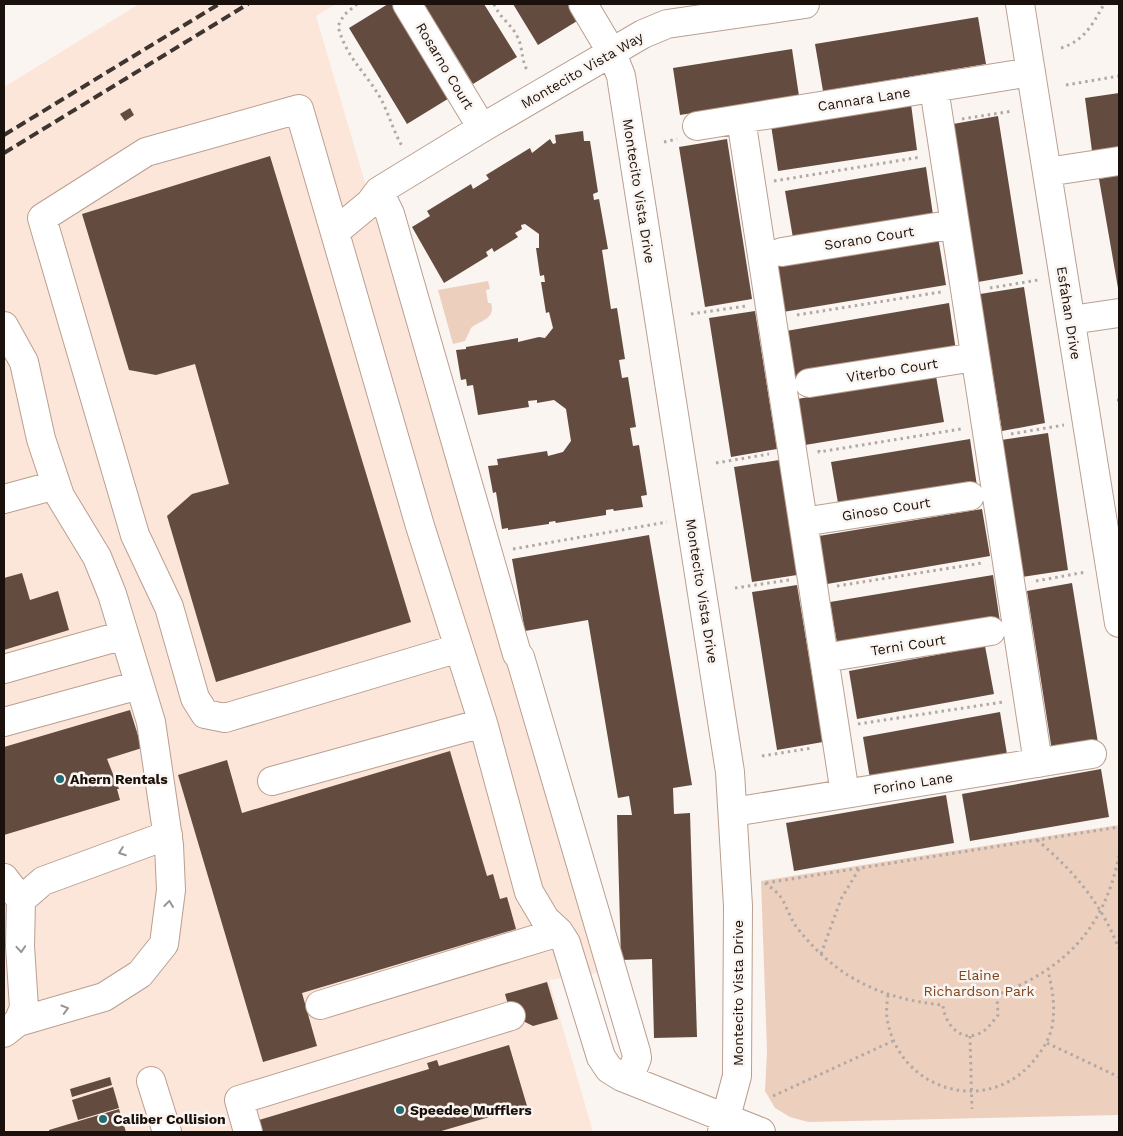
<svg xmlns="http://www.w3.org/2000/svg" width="1123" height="1136" font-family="'Work Sans',sans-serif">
<rect width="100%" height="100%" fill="#fbf5f1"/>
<path fill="#fce6da" d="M139,4H336L316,16L598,973L549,980L593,1132H4V87Z"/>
<path fill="#edcfbe" d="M488,281L490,289L486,290L488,303H491C496,319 481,320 471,328L465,341L453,344L438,290Z
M1119,825V1115L808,1122L790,1117L775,1108L765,1091L767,1051L761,881Z"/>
<path fill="#634c3f" d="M388,4H394L451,97L407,124L349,28Z
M424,4H484L517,57L473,84Z
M513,4H573L582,18L538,45Z
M978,17L986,64L823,91L815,44Z
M792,49L799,96L680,115L673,68Z
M1119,93V147L1092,151L1085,98Z
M911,104L917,150L778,171L771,125Z
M130,108L134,115L125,121L120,114Z
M998,116L1023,274L978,282L953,124Z
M583,131L584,141H590L598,192L593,194L594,200L599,199L608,249L602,250L611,309L617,308L625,359L619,360L622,378L628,377L636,427L630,428L633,446L639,445L647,495L641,496L643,507L614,511L613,509L606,510V515L556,523L555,521L549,522V524L508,530V528L502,529L496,492L493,493L488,466L498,465L497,459L547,451L548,456L563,452L571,441L566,409L554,400L537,403V400L528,401L529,407L478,415L473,385L467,386L466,379L461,380L456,350L466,349V347L518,338V342L539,337L545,338L553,328L549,312L546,313L541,282H545L544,275L540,276L536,248H539V234L525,224L521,225L522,229L515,233L518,237L494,252L492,248L486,252L488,256L444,283L412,227L430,216L427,211L471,184L473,189L489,179L486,175L530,148L532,153L550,139L553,144L556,143L555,135Z
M727,139L752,299L705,307L679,147Z
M270,156L411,622L216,682L167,516L192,494L229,484L195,364L156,375L129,370L82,214Z
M926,167L933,215L793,238L785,191Z
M1119,175V288H1118L1099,179Z
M938,237L946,285L783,312L775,265Z
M1024,287L1045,423L1002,431L980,294Z
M949,303L956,351L794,378L786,331Z
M755,311L777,449L731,457L709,318Z
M936,376L944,422L805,445L797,399Z
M1048,433L1068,570L1022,577L1001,440Z
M970,439L977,486L839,509L831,462Z
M779,460L797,575L752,582L734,467Z
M982,509L990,556L827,584L819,536Z
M649,535L692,785L673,788L674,814L690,813L697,1037L654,1038L652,959L621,960L617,815H632L629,796L618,798L588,620L525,631L512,559Z
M22,573L30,600L58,591L69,630L4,650V578Z
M993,575L1000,622L838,649L830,602Z
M1072,583L1098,743L1052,751L1027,591Z
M797,585L823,742L777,750L752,592Z
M985,646L994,694L857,719L849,671Z
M130,710L142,748L107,759L119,789H117L120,800L4,835V747Z
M1000,712L1008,760L871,785L863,737Z
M450,751L487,876L493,874L500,899L507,897L516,929L302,993L317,1046L263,1062L178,775L227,760L242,813Z
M1101,769L1109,817L970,841L962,794Z
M946,795L954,843L794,871L786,823Z
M547,982L558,1019L533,1026L511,1015L505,994Z
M509,1045L527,1106L438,1132H262L259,1120L429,1069L427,1063L437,1060L439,1066Z
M110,1077L112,1085L72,1097L70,1089Z
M113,1087L119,1108L78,1120L72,1100Z
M119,1109L126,1132H49V1130Z"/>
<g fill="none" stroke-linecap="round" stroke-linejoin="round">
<g stroke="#ba9f90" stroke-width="30">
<path id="minor" d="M407,4L482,128
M583,4L612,53L621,76L730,772L738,906L737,1076L722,1132
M1020,4L1119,623
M934,88L1038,763
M741,119L845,794
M697,126L1031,72
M1047,172L1119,161
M379,191L390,214L517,654L520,657L636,1052L637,1058L629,1079
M335,232L370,203L379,191L482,128L643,34L667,24L805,4
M782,252L955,224
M1071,320L1119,313
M4,326L24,362L41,439L60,496L97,557L112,594L151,722L169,845L171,890L164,944L140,974L104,997L18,1022L4,1033
M809,383L975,357
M4,499L56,485
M803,522L970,496
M459,648L225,718L205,714L195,698L169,607L135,535L42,218L146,152L299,109L420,526L483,723L529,892L545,919L559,932L566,943L601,1057L609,1069L622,1077L761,1132
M824,658L991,631
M4,669L124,635
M4,722L139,685
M272,781L483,723
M733,812L1092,754
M4,878L21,900
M320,1005L559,932
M18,1022L24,1008L20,946L21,900L43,881L168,835
M151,1081L167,1132
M248,1132L239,1100L511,1016"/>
</g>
<path stroke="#b0a9a5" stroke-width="3" stroke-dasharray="2.5 4" stroke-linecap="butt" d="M357,4L344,15L338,26C346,59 369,75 383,103C390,118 394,132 402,146
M494,4C499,17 511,24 517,36C523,47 521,59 527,70
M1061,48C1084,41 1093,24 1104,4
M1066,85L1119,76
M962,119L1013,111
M664,142L677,139
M774,181L921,157
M990,288L1038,280
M691,314L746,306
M797,315L941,292
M1117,400H1119
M1011,434L1064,425
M819,450V452L961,429
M716,463L769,454
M513,549L667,522
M1036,581L1086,572
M837,586L982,563
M735,588L789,580
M858,724L1003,702
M762,756L812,748
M1037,840C1073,870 1102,904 1119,949
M765,883C770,887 776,891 780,896C787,906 790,919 798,929C837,978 881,999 943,1005C944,1021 958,1042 978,1034C987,1031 992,1022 998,1015L997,995C1065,969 1104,929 1119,856
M766,883L1119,827
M821,954L841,899L859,869
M888,995C887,1003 886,1011 887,1018C899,1094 994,1118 1038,1055C1046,1045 1052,1033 1053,1020C1055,1004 1052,987 1048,971
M970,1036L972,1109
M1047,1043L1119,1077
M773,1096L893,1041"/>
<use href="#minor" stroke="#fff" stroke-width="28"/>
<path stroke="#3e3530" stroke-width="4" stroke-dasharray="10 5" stroke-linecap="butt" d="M4,135L219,4
M4,153L248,4"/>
</g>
<defs><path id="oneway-chevron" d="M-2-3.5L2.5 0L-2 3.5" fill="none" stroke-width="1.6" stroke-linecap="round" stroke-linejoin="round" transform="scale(1.25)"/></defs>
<g stroke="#989492">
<use href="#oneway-chevron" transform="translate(122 852) rotate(160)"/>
<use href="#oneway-chevron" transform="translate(169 904) rotate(-83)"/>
<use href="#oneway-chevron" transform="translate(21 949) rotate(86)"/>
<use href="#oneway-chevron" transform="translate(65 1009) rotate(-16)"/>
</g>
<g fill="#206c71" stroke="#fbf5f1" stroke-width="2">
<circle cx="60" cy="779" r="5"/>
<circle cx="400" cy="1110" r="5"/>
<circle cx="103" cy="1119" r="5"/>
</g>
<g text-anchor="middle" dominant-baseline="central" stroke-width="5" stroke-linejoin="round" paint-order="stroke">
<g font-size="14" fill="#1b110c" stroke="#fbf5f1">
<text transform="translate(445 66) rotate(59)">Rosarno Court</text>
<text transform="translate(582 70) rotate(-30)">Montecito Vista Way</text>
<text transform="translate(864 99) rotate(-9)">Cannara Lane</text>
<text transform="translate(639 191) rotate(81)">Montecito Vista Drive</text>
<text transform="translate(869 238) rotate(-9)">Sorano Court</text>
<text transform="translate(1069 313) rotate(81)">Esfahan Drive</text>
<text transform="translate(892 370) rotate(-9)">Viterbo Court</text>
<text transform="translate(886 509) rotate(-9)">Ginoso Court</text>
<text transform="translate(702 591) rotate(81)">Montecito Vista Drive</text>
<text transform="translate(908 645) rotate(-9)">Terni Court</text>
<text transform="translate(913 783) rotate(-9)">Forino Lane</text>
<text transform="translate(738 993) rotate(-90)">Montecito Vista Drive</text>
</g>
<g font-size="14" font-weight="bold" fill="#1b110c" stroke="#fbf5f1" text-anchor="start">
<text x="70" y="779">Ahern Rentals</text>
<text x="410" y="1110">Speedee Mufflers</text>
<text x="113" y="1119">Caliber Collision</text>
</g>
<g font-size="14" fill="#7e441e" stroke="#fbf5f1">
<text x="979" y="975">Elaine<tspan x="979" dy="16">Richardson Park</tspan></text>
</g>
</g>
<rect width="1123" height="1136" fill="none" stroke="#1b110c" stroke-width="10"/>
</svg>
